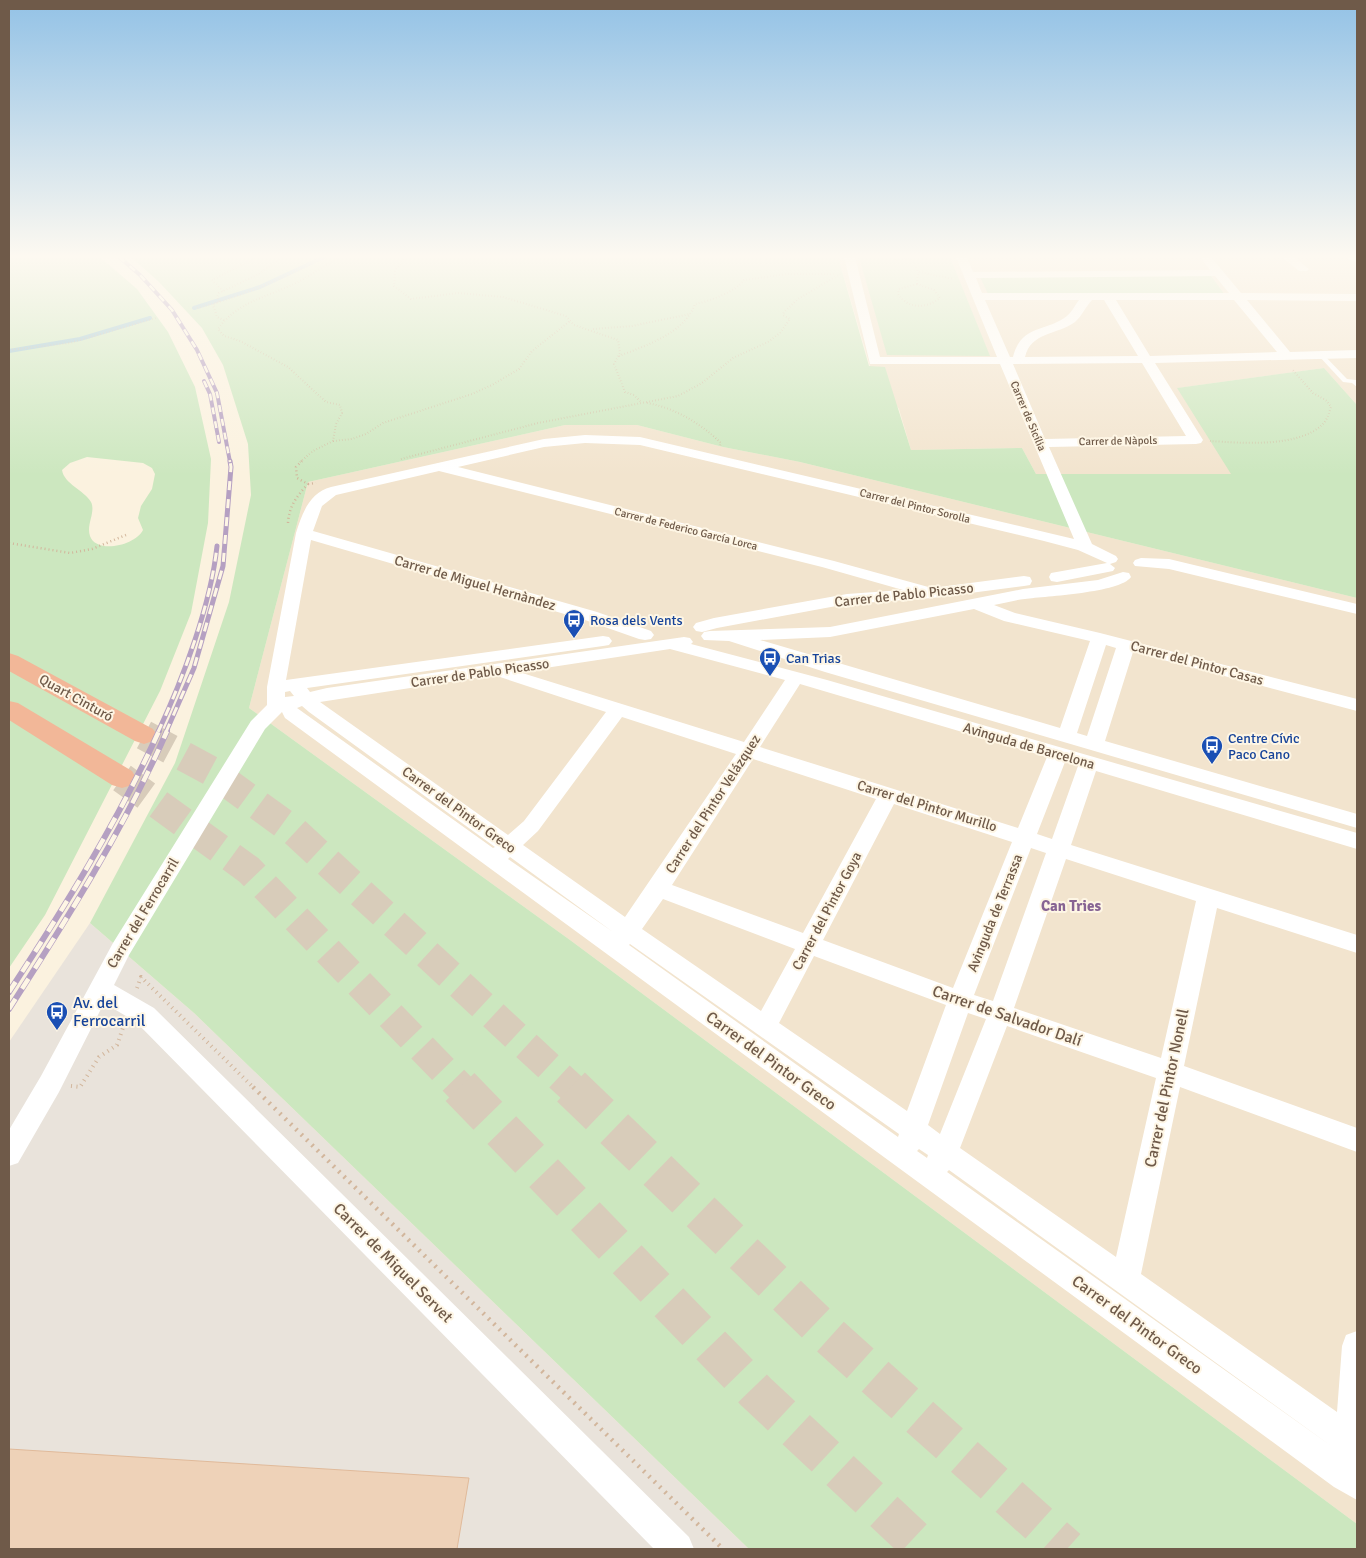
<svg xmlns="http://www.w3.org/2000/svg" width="1366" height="1558" font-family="Signika,sans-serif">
<rect width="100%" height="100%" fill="#fbf2df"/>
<path fill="#f2e4ce" d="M838,257H1357V405L1324,368L1178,388L1232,474H1036L1022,448L911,450L899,409L870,366Z
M565,425H637L723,447L800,462L1357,598V1524L570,940L249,708L308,482Z"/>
<path fill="#e9e3db" d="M90,923L194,1013L749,1549H9V1042Z"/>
<path fill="#cce7bf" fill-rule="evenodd" d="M9,257H100L137,289L168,332L195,387L211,459L208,523L191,613L160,691L45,915L9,968ZM87,457L143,463L152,468L155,474L152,489L141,506L138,518L143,530C135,546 96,554 90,536C86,525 96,512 91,502C84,490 64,484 62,470L70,463Z
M131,257H838L869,366L885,367L911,450L1022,448L1036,474H1231L1177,388L1324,368L1357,405V598L800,462L723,447L637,425H565L308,482L249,708L570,940L1357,1524V1549H749L194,1013L90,923L175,763L229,602L251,495L248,444L223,365L202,328L159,282Z
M859,257H950L990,356L887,355Z
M1211,276L1225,295L988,294L980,277Z"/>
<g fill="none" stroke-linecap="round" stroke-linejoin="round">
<path stroke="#9cc6d3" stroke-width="4" d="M194,308L260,287L324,257
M9,351L80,339L150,318"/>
</g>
<path fill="#eed2b8" stroke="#e0ba9a" d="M9,1449L469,1478L457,1549H9Z"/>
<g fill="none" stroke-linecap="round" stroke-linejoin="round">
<path stroke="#d8ccba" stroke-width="30" stroke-dasharray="30 15" stroke-linecap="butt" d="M144,735L211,771L295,832L572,1088
M122,778L249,870L461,1088"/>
<path stroke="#d8ccba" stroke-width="40" stroke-dasharray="40 20" stroke-linecap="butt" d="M460,1087L756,1392L924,1549
M571,1087L822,1329L1067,1549"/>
<path stroke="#d2b69c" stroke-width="2" stroke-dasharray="0.5 2.5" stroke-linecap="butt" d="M406,257L395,270L394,286L411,299L458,293L503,297L566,316L574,325L618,340L620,353L614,364L625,392L634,395L641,402
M910,257L918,272L954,279
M896,260L911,258
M917,284L934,290L940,298C926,309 908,309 898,294L899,289Z
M917,284L918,272
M223,291L212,280L257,257
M197,308C242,297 284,278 325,257
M224,320L217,317L213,305L219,301L217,297L219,293L257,275L283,257
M593,329L632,326L690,314
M9,350L70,343L156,318
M619,356C645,346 685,333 695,304C708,302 737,291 744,280L787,274H836
M647,403C675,408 700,423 721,443L720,446
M333,441L352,439L366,434L383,423L472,394L492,385L519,369L532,351L570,321
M1210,441C1241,443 1299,448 1323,424C1327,420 1329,413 1331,407L1327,401L1313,393L1292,369
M401,459L538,423L678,396L702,383L733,358L768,342L780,333L790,319L783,315L784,312L798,299L840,274
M300,462L313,451L333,441L336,424L342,413L340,405L326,402L288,367L240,341L224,336L218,329C236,303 266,297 294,284C310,276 325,265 341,257"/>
<path stroke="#d2b69c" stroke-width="2.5" stroke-dasharray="1 3" stroke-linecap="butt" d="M308,484L316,483
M288,523C289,506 297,496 308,484L297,478L296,467L302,461
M9,543L70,553L92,549L126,535"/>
<path stroke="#d2b69c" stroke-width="4" stroke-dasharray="1 4.5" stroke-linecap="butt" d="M137,988L141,977L254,1088
M71,1086L80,1087L99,1057L117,1045L124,1025"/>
<path stroke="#d2b69c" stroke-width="4.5" stroke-dasharray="2 5.5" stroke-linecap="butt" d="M253,1087L723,1549"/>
<path fill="#fff" fill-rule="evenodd" d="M1318,353H1322L1347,379L1356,380L1357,387L1352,383L1343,382L1318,355Z"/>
<path fill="#fff" fill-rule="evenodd" d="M844,257H855L880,357H997L956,257H967L973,272L1210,270L1200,257H1211L1241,293L1357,294V301L1247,300L1290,352L1357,350V358L1155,363L1203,440L1201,443L1196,444L1049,447L1092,544L1116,556L1118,559L1116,562L1110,564L1115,568L1113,571L1057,582L1051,581L1049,577L1051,573L1107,563L1078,550L1044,541L640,445L585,443L544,447L458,467L834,561L932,588L1024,576L1030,577L1032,581L1030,585L1024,586L932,598L847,604L717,628L702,632L696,631L693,627L696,623L714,618L847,594L903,590L822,567L439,471L336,495L322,506L313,531L597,612L651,631L654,635L651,639L645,640L639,639L585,620L311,540L286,680L603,636L609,637L612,641L609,645L603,646L307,688L310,692L327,688L684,637L690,638L693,642L691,644L827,680L1357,833V849L1096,771L1071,845L1357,935V953L1217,908L1184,1066L1357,1128V1152L1180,1087L1141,1274L1337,1412L1342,1346L1346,1335L1357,1331V1500L1334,1487L285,718L282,712L265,729L129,955L114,985L154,1008L689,1537L694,1549H654L136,1022L104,1003L59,1092L18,1163L9,1166V1130L41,1076L113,943L251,721L267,705V687L296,533C302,514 309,493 331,487L544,439L585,435L640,437L1074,539L1000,364H870ZM1215,276L1229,293H982L976,278ZM985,300H1079C1075,305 1072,312 1067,316C1047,332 1021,324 1013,357H1010ZM1092,300H1104L1138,356L1025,357C1031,332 1057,335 1075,322C1082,316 1086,306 1092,300ZM1116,300H1234L1277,352L1150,356ZM1142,363L1186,436L1045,439L1013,364ZM670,649L785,680L744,742L519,672ZM494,675L606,712L524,821L508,835L320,702ZM800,684L1047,757L1018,828L760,747ZM290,691L294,696L285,697V692ZM302,706L309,712L495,847L493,848L297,708ZM622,717L736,754L625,917L523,845L538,831ZM753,759L876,799L803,933L672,885ZM1065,762L1078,766L1052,839L1037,834ZM894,804L1012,842L953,988L823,940ZM1031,848L1046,853L993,1001L974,995ZM510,857L613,932L508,859ZM1066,859L1196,901L1161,1058L1014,1008ZM663,899L795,949L761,1011L642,929ZM630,944L899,1134L898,1137L629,945ZM814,956L946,1005L907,1111L779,1023ZM968,1013L986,1019L940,1134L928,1125ZM1007,1026L1156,1078L1116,1257L960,1148ZM919,1149L928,1155L927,1158L917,1151ZM949,1170L1334,1448L947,1172Z
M1282,257H1294L1309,269L1307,271H1299Z
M1141,558L1169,559L1357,604V614L1169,569L1135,566L1133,563L1135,560Z
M1123,572L1129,573L1131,577C1120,593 1046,596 1025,599C1015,600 1005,603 994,605L1015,613L1100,633L1357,699V711L1133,652L1105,741L1357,814V828L825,672L729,641L704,640L701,636L704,632L710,631L830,627L1023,589L1098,580ZM974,609L1004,621L1090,641L1060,728L760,640L830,637ZM1106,645L1116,648L1087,736L1077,733Z"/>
<path fill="#fff" fill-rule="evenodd" d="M1347,257H1357V262L1350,260Z"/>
<path fill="#f2b798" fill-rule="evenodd" d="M9,653L18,656L153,729L157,735L153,741L144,744L135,741L9,671Z
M9,701L18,703L132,771L136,778L132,785L122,788L112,785L9,720Z"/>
<g stroke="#b5a0c2" stroke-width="4">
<path id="rail-far2" d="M119,257L140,275L172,310L197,350L217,393L230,462
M204,381L210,394L219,442"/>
</g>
<g stroke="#b5a0c2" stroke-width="5">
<path id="rail-far1" d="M158,732C183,679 211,604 217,546
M166,732L194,668L223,566L231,467L230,461"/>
</g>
<g stroke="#b5a0c2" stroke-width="6">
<path id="rail" d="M9,992C64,908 117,823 159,731
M9,1009C67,919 124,829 167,731"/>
</g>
<use href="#rail-far2" stroke="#fef6e5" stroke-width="2.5" stroke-dasharray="7" stroke-linecap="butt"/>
<use href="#rail-far1" stroke="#fef6e5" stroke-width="3" stroke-dasharray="9" stroke-linecap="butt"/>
<use href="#rail" stroke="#fef6e5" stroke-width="4.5" stroke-dasharray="12" stroke-linecap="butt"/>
</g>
<linearGradient id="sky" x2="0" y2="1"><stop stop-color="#93c2e6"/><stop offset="0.54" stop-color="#fdf9f1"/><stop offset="1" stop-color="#fdf9f1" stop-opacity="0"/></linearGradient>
<rect width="1366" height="475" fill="url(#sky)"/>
<defs>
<g id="bus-pin" transform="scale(1.125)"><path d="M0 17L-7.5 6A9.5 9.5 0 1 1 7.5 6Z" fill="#1a4fb4" stroke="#fef6e5"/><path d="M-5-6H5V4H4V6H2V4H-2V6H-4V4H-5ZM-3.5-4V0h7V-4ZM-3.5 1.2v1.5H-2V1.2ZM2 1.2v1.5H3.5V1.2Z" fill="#fff"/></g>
</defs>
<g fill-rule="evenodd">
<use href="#bus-pin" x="574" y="620"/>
<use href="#bus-pin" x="770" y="658"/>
<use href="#bus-pin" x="1212" y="746"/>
<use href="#bus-pin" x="57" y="1012"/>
</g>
<g text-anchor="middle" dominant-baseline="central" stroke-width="4" stroke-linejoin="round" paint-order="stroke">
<g font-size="11" fill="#6f5a49" stroke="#fef6e5">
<text transform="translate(1028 416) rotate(67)">Carrer de Sicília</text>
<text transform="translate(1118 441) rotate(-1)">Carrer de Nàpols</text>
<text transform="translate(915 506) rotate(14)">Carrer del Pintor Sorolla</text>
<text transform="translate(686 529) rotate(14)">Carrer de Federico García Lorca</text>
</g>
<g font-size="14" fill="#6f5a49" stroke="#fef6e5">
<text transform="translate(475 583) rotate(16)">Carrer de Miguel Hernàndez</text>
<text transform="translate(904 595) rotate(-6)">Carrer de Pablo Picasso</text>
<text transform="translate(1197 663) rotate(15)">Carrer del Pintor Casas</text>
<text transform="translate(480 673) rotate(-8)">Carrer de Pablo Picasso</text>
<text transform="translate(76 698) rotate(29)">Quart Cinturó</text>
<text transform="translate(1029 746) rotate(16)">Avinguda de Barcelona</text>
<text transform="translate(713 804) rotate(-57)">Carrer del Pintor Velázquez</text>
<text transform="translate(927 806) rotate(17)">Carrer del Pintor Murillo</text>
<text transform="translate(459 810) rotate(36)">Carrer del Pintor Greco</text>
<text transform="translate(827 911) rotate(-62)">Carrer del Pintor Goya</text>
<text transform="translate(143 913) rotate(-59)">Carrer del Ferrocarril</text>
<text transform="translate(995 913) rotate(-68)">Avinguda de Terrassa</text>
</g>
<g font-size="14" fill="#164399" stroke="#fef6e5" text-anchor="start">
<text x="590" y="620">Rosa dels Vents</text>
<text x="786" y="658">Can Trias</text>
<text x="1228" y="738">Centre Cívic<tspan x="1228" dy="16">Paco Cano</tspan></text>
</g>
<g font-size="15" font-weight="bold" fill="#876493" stroke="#fef6e5">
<text x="1071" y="906">Can Tries</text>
</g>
<g font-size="16" fill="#164399" stroke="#fef6e5" text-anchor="start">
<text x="73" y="1003">Av. del<tspan x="73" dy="18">Ferrocarril</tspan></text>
</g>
<g font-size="16" fill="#6f5a49" stroke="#fef6e5">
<text transform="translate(1007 1016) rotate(19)">Carrer de Salvador Dalí</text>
<text transform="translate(771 1061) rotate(36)">Carrer del Pintor Greco</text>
<text transform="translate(1167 1088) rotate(-78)">Carrer del Pintor Nonell</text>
<text transform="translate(393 1263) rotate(45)">Carrer de Miquel Servet</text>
<text transform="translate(1137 1325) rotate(36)">Carrer del Pintor Greco</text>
</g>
</g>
<rect width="1366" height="1558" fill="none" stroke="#6f5a49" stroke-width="20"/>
</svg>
